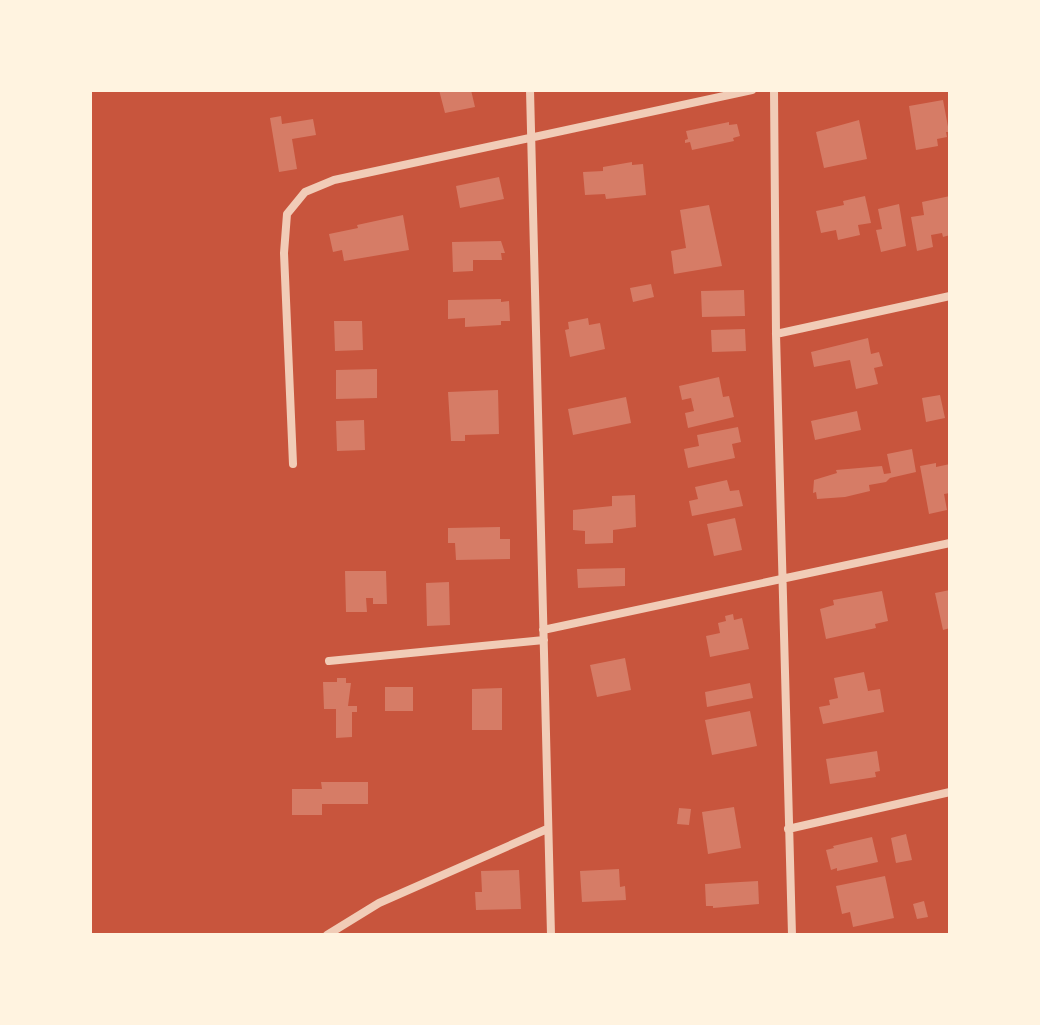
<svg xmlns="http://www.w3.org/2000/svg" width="1040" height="1025" font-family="Commissioner,sans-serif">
<rect width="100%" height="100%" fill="#c8553d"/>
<path fill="#d67c66" d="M439,90H471L475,107L445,113Z
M943,100L949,132H946L947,137L937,139L938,146L916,150L909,106Z
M281,116L282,124L313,119L316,135L292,139L297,169L279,172L270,118Z
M859,120L867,159L824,168L816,132Z
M729,122V125L737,124L740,136L733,138L734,141L692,150L690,142L685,143V140L688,139L686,131Z
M632,162V165L643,164L646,195L606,199L605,194L585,195L583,172L603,171V167Z
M499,177L504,199L460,208L456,186Z
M865,196L871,223L858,225L860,235L838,240L836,230L821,233L816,211L844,205L843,201Z
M950,196V235L943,237L942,233L931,235L933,247L917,251L911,217L924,215L922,202Z
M899,204L906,246L881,252L876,230L882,229L878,209Z
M709,205L722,266L674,274L671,251L686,248L680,210Z
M403,215L409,250L344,261L342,250L333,252L329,234L358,228L357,225Z
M501,241L505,253H501L502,260H473V271L453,272L452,242Z
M651,284L654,297L633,302L630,288Z
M744,290L745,316L702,317L701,291Z
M501,299V302L509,301L510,321H501V325L465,327V318L448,319V300Z
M588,318L589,325L600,323L605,349L570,357L565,330L569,329L568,322Z
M334,321H362L363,350L335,351Z
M745,329L746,351L712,352L711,330Z
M868,338L871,354L879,352L883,366L874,368L878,384L856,389L850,360L814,367L811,352Z
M377,369V398L336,399V370Z
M719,377L723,397L729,396L734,417L688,428L685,413L694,411L691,398L682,400L679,386Z
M498,390L499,434L465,435V441H451L448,392Z
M940,395L945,418L926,422L922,398Z
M626,397L631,423L573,435L568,409Z
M857,411L861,430L815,440L811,421Z
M364,420L365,450L337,451L336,421Z
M738,427L741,442L732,444L735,458L688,468L684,449L699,446L697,435Z
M912,449L916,472L890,478L886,482L869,485L870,491L845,497L817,499L816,492L813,493L814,480L837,473L836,470L882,466L884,474L891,473L887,454Z
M936,463V467L950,464V493L944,494L947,510L929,514L920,466Z
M727,480L730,491L739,490L743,506L692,516L689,501L698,499L695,487Z
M635,495L636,527L613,530V543L585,544V531L573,530V510L612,506V496Z
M735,518L742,550L714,556L707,524Z
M500,527V539H510V559L456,560L455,543H448V528Z
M625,568V586L578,588L577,569Z
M345,571H386L387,604H373V598H366L367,612H346Z
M449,582L450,625L427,626L426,583Z
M950,590V628L943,630L935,593Z
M882,591L888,621L875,624L876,628L826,639L820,609L834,605L833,600Z
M733,614L734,620L742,618L749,649L710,657L706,636L720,633L718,623L726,621L725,616Z
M625,658L631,690L597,697L590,665Z
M864,672L868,691L880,689L884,712L823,724L819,707L830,705L829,700L838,698L834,678Z
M337,678H346V683H351L348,706H357V712H352V737L336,738V709H324L323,682H337Z
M750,683L753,698L707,707L705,692Z
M385,687H413V711H385Z
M502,688V730H472V689Z
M750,711L757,746L712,755L705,720Z
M877,751L880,771L875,772L876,777L830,784L826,759Z
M321,782H368V804H322V815H292V789H322Z
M734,807L741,848L708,854L702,812Z
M679,808L691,809L689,825L677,824Z
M906,834L912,860L896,863L891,838Z
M872,837L878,862L837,871V868L831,870L826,850L834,848L833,846Z
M619,869L620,887L625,886L626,900L582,902L580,871Z
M519,870L521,909L476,910L475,892H482L481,871Z
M885,876L894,918L853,927L850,912L842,914L836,886Z
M758,881L759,904L713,908V906H706L705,884Z
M924,901L928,917L917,919L913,904Z"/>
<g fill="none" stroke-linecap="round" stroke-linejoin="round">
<path stroke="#f1ccb7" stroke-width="8" d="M530,90L551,935
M774,90L776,334L792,935
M776,334L950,296
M293,464L284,253L287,214L305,192L334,180L752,90
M543,630L950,543
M329,661L544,640
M788,829L950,792
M327,935L379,903L547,829"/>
</g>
<rect width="1040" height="1025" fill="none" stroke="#fff3e0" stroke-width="184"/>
</svg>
